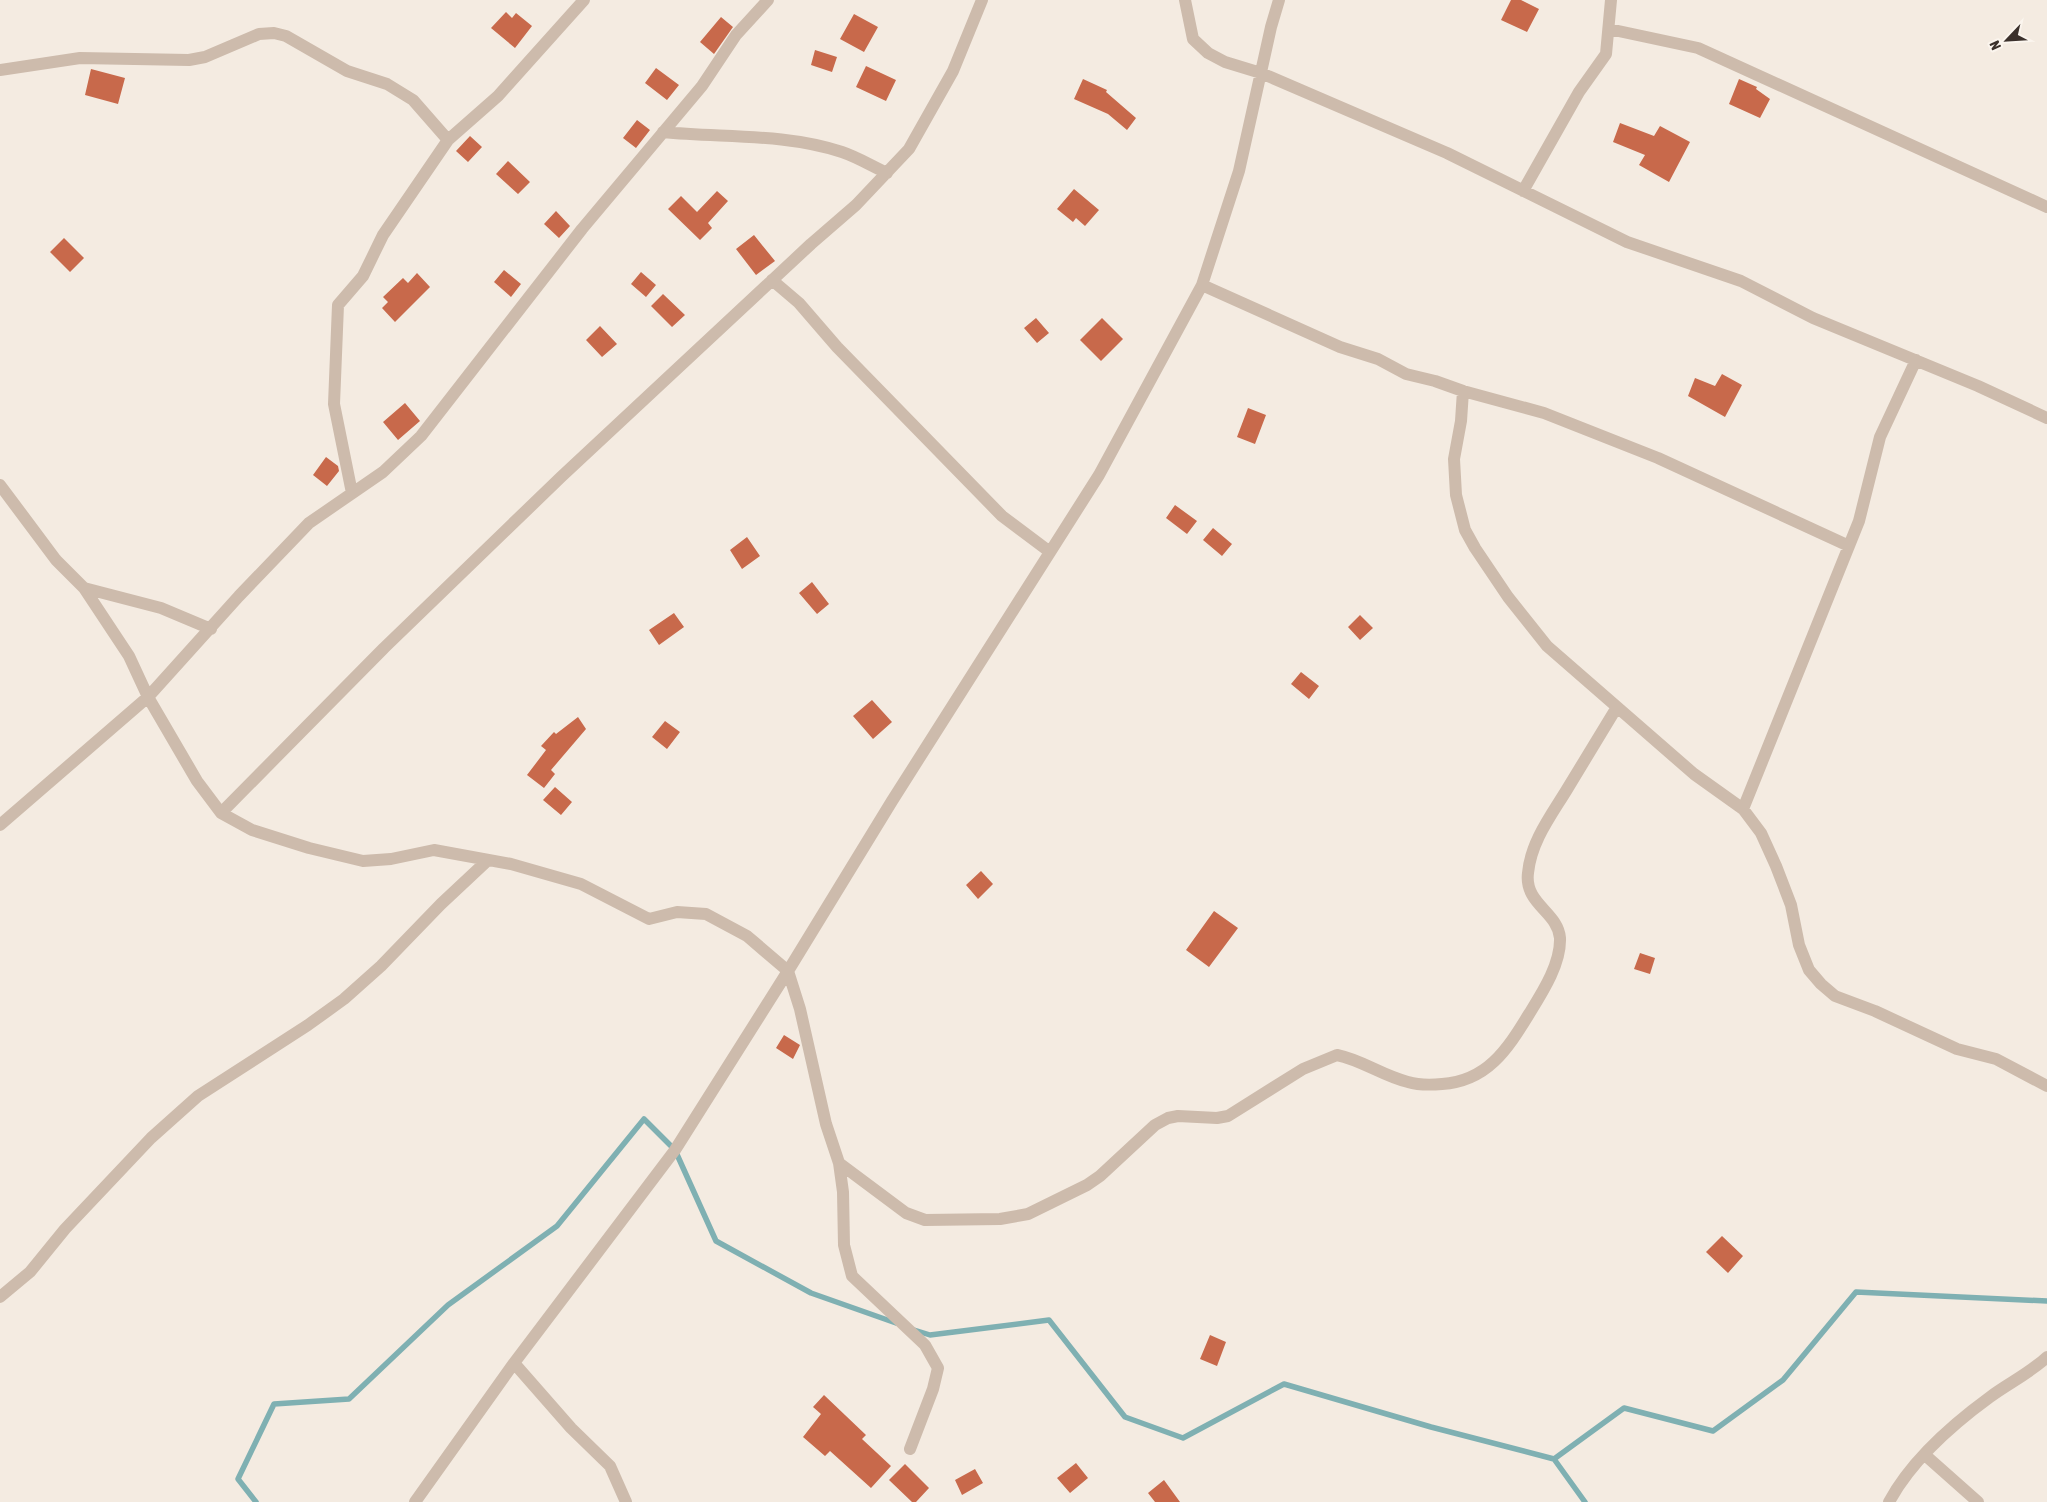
<svg xmlns="http://www.w3.org/2000/svg" width="2047" height="1502" font-family="'Asap Condensed',sans-serif">
<rect width="100%" height="100%" fill="#f4ebe1"/>
<g fill="none" stroke-linecap="round" stroke-linejoin="round">
<path stroke="#7fb0b2" stroke-width="5.5" d="M914,1330L930,1335L1049,1320L1125,1417L1183,1438L1284,1384L1431,1427L1554,1459L1585,1502
M1554,1459L1624,1408L1713,1431L1783,1380L1856,1292L2047,1301
M256,1502L238,1479L274,1404L349,1399L448,1305L557,1226L644,1119L675,1150L716,1241L811,1293L896,1323"/>
</g>
<path fill="#c8694b" d="M1511,0H1521L1539,9L1527,32L1501,20Z
M506,12L512,18L516,13L532,26L515,48L491,28Z
M854,14L878,27L864,52L840,39Z
M721,17L733,27L714,54L700,42Z
M815,50L837,57L832,72L811,65Z
M866,66L896,80L886,101L856,87Z
M656,68L679,85L667,100L645,83Z
M91,69L125,78L118,104L85,95Z
M1083,79L1107,90L1106,92L1136,118L1127,130L1108,114L1074,99Z
M1739,79L1757,87L1756,89L1770,99L1760,118L1729,104Z
M637,120L650,130L636,148L623,138Z
M1620,123L1654,136L1660,126L1690,142L1669,182L1639,165L1645,155L1613,142Z
M470,136L482,147L468,162L456,151Z
M508,161L530,182L518,194L496,174Z
M1074,189L1099,210L1085,226L1076,218L1073,222L1057,209Z
M717,191L728,201L708,223L712,228L700,240L668,209L681,196L697,212Z
M556,211L570,226L559,238L544,224Z
M754,235L775,261L756,275L736,249Z
M64,238L84,258L70,272L50,252Z
M504,270L521,284L511,297L494,282Z
M641,272L656,285L646,297L631,284Z
M417,273L430,287L395,322L382,308L388,302L383,297L403,278L408,283Z
M663,294L685,315L672,327L651,306Z
M1036,318L1049,333L1037,343L1024,328Z
M1102,318L1123,339L1101,361L1080,340Z
M600,326L617,344L602,357L586,340Z
M1722,374L1742,385L1725,417L1688,396L1695,378L1715,386Z
M405,403L420,421L398,440L383,422Z
M1248,408L1266,415L1255,444L1237,437Z
M326,457L338,466L339,471L327,486L313,475Z
M1175,505L1197,521L1187,534L1166,518Z
M1213,528L1232,544L1222,556L1203,540Z
M747,537L760,556L742,569L730,550Z
M812,582L829,604L817,614L799,593Z
M674,613L684,627L659,645L649,630Z
M1360,615L1373,628L1360,640L1348,627Z
M1301,672L1319,686L1309,699L1291,684Z
M872,700L892,722L873,739L853,716Z
M578,717L586,729L551,770L555,774L544,788L527,775L546,750L541,746L554,732L556,734Z
M665,721L680,732L667,749L652,737Z
M555,787L572,802L561,815L543,800Z
M981,871L993,884L978,899L966,885Z
M1214,911L1238,928L1209,967L1186,950Z
M1640,953L1655,958L1650,974L1634,969Z
M784,1035L800,1045L793,1059L776,1048Z
M1722,1236L1743,1256L1728,1273L1706,1252Z
M1210,1335L1226,1342L1217,1366L1200,1359Z
M824,1395L866,1435L862,1439L891,1466L871,1488L830,1451L825,1456L803,1437L821,1414L813,1407Z
M1076,1463L1088,1478L1070,1493L1057,1478Z
M905,1464L929,1488L916,1502H912L889,1480Z
M975,1469L983,1483L962,1495L955,1480Z
M1164,1480L1180,1502H1155L1148,1493Z"/>
<g fill="none" stroke-linecap="round" stroke-linejoin="round">
<path stroke="#cdbbac" stroke-width="12" d="M1185,0L1193,39L1208,53L1225,62L1261,73L1447,153L1627,242L1741,281L1813,318L1978,386L2047,418
M1609,29L1698,48L2047,207
M0,70L80,58L189,60L205,57L259,34L274,33L286,36L347,71L387,84L413,100L448,140
M663,132C723,138 784,133 842,152C857,157 872,166 887,173
M1523,191L1579,92L1606,54L1611,0
M772,280L799,303L837,347L1002,516L1050,552
M1202,285L1340,347L1378,359L1406,374L1435,381L1463,391L1544,413L1658,458L1849,546
M1463,391L1461,421L1454,459L1456,495L1465,530L1475,548L1508,597L1547,646L1694,774L1743,809L1761,833L1776,866L1791,905L1799,945L1809,970L1821,984L1835,996L1875,1011L1957,1049L1996,1059L2047,1086
M0,485L56,560L84,588L129,656L148,697L197,781L221,813L252,830L309,848L363,861L391,859L434,850L511,864L581,884L649,919L677,912L706,914L747,936L788,971L800,1009L826,1124L839,1163L843,1192L844,1245L852,1276L925,1345L938,1368L933,1389L910,1449
M352,493L334,404L338,305L363,276L383,235L448,140L498,96L584,0
M84,588L161,608L211,629
M1743,809L1859,521L1880,437L1916,360
M221,813L384,648L561,477L811,244L856,205L909,149L953,71L982,0
M0,825L148,697L239,596L309,523L383,472L421,436L582,229L702,86L736,35L768,0
M839,1163L906,1213L925,1220L1000,1219L1028,1214L1087,1185L1100,1176L1155,1125L1168,1118L1178,1116L1217,1118L1228,1116L1303,1069L1337,1055C1362,1060 1383,1076 1408,1082C1418,1085 1431,1085 1442,1084C1487,1081 1507,1050 1529,1014C1542,993 1561,964 1560,938C1558,912 1524,904 1528,873C1531,842 1550,817 1566,791C1583,763 1600,735 1617,707
M0,1297L30,1272L65,1229L151,1138L198,1096L308,1025L344,999L381,966L441,904L488,860
M514,1363L571,1428L610,1466L626,1502
M1925,1455L1978,1502
M415,1502L514,1363L675,1150L788,971L892,801L1099,475L1202,285L1239,171L1271,27L1279,0
M1889,1502C1911,1461 1953,1424 1990,1397C2009,1383 2030,1373 2047,1357"/>
</g>
<g transform="translate(2007 40) rotate(245)" stroke="#fbf5ee" stroke-width="4" paint-order="stroke">
<path d="M0-4L9 19L0 12L-9 19Z" fill="#3b302b"/>
<text y="-8" font-size="14" font-weight="bold" text-anchor="middle" fill="#3b302b">N</text>
</g>
</svg>
